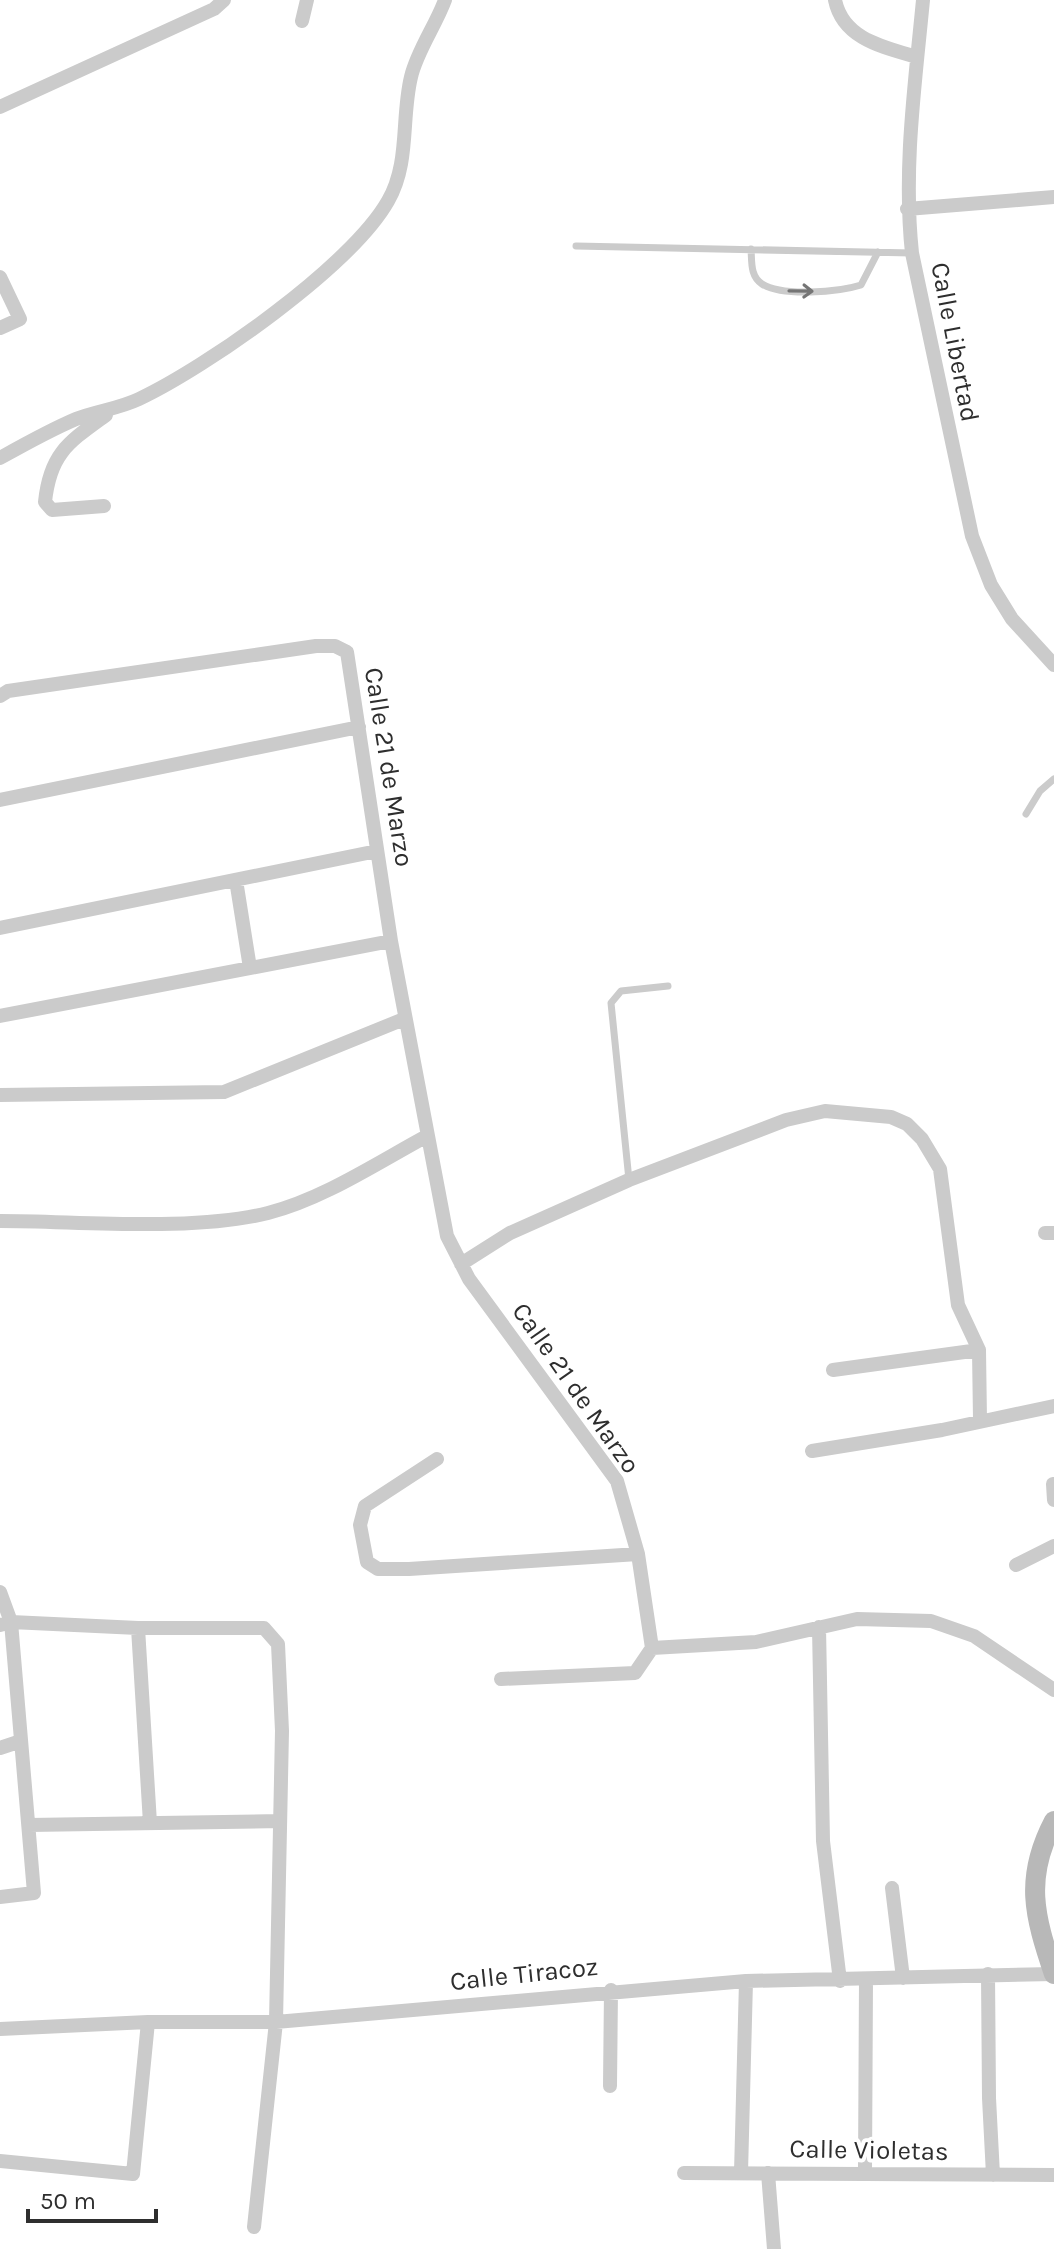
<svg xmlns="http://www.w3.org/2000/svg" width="1054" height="2249" font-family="Karla,sans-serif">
<rect width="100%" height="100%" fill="#fff"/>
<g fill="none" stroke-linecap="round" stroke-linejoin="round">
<path stroke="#cbcbcb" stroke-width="7" d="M576,246L912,253
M751,249C752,262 750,276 762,284C782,297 839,292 861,285L878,252
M1026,814L1040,791L1054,779
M629,1180L611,1003L621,991L668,986"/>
<path stroke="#cbcbcb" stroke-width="14" d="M835,0C843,39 883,47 917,57
M923,0C915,84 903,169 912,253L972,536L991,585L1012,619L1054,665
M302,21L307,0
M0,107L214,9L224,0
M907,209L1054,197
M0,277L20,319L0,328
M0,458C25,444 50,430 76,419C96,411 118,409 139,399C207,367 351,266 388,201C410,163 401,118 411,77C417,51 436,25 445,0
M104,506L52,510L45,502C50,453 69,442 106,415
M0,696L8,691L316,646H335L347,652L391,941L447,1236L469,1279L617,1481L638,1554L652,1648
M0,800L359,727
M236,880L250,968
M0,928L377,851
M0,1016L391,941
M0,1095L224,1092L404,1019
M0,1221C80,1221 192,1232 268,1213C323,1199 377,1163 427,1136
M1045,1233H1054
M461,1264L510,1233L629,1180L786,1120L825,1111L891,1117L907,1124L922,1139L940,1169L958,1305L979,1350L980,1420
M833,1370L979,1350
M812,1451L942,1430L1054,1406
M437,1459L365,1506L360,1525L367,1562L378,1569H409L638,1554
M1053,1484L1054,1500
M1016,1565L1054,1546
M0,1592L11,1622L34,1893L0,1897
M0,1625L11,1622L138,1628H264L278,1644L282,1731L276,2022L254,2227
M819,1627L823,1841L840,1981
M138,1628L150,1823
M652,1648L756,1642L857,1619L931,1621L974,1636L1054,1690
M501,1679L635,1673L652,1648
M0,1748L21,1741
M29,1825L280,1821
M892,1888L903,1978
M988,1974L989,2098L993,2175
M0,2029L148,2022H276L746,1981L1054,1974
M610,2086L611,1990
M0,2161L133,2174L148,2022
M865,2172L866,1979
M684,2173L1054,2175
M741,2173L746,1981
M768,2173L774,2249"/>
<path stroke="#b8b8b8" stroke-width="20" d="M1054,1821C1024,1878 1034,1915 1054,1974"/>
</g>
<defs><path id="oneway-shaft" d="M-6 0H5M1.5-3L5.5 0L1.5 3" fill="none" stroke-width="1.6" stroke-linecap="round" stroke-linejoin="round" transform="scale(2)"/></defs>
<use stroke="#757575" href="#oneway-shaft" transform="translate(801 291) rotate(1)"/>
<g text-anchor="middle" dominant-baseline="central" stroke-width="8" stroke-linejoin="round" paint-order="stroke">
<g font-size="26" fill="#2e2e2e" stroke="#fff">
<text transform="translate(955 342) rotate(79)">Calle Libertad</text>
<text transform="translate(389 767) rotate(81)">Calle 21 de Marzo</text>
<text transform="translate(576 1388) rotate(55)">Calle 21 de Marzo</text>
<text transform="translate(524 1974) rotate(-6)">Calle Tiracoz</text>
<text transform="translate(869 2150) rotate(1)">Calle Violetas</text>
</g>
</g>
<path d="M28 2209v12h128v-12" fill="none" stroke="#2e2e2e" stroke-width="4"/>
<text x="40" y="2209" font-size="24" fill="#2e2e2e" stroke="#ffffff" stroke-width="6" paint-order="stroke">50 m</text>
</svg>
